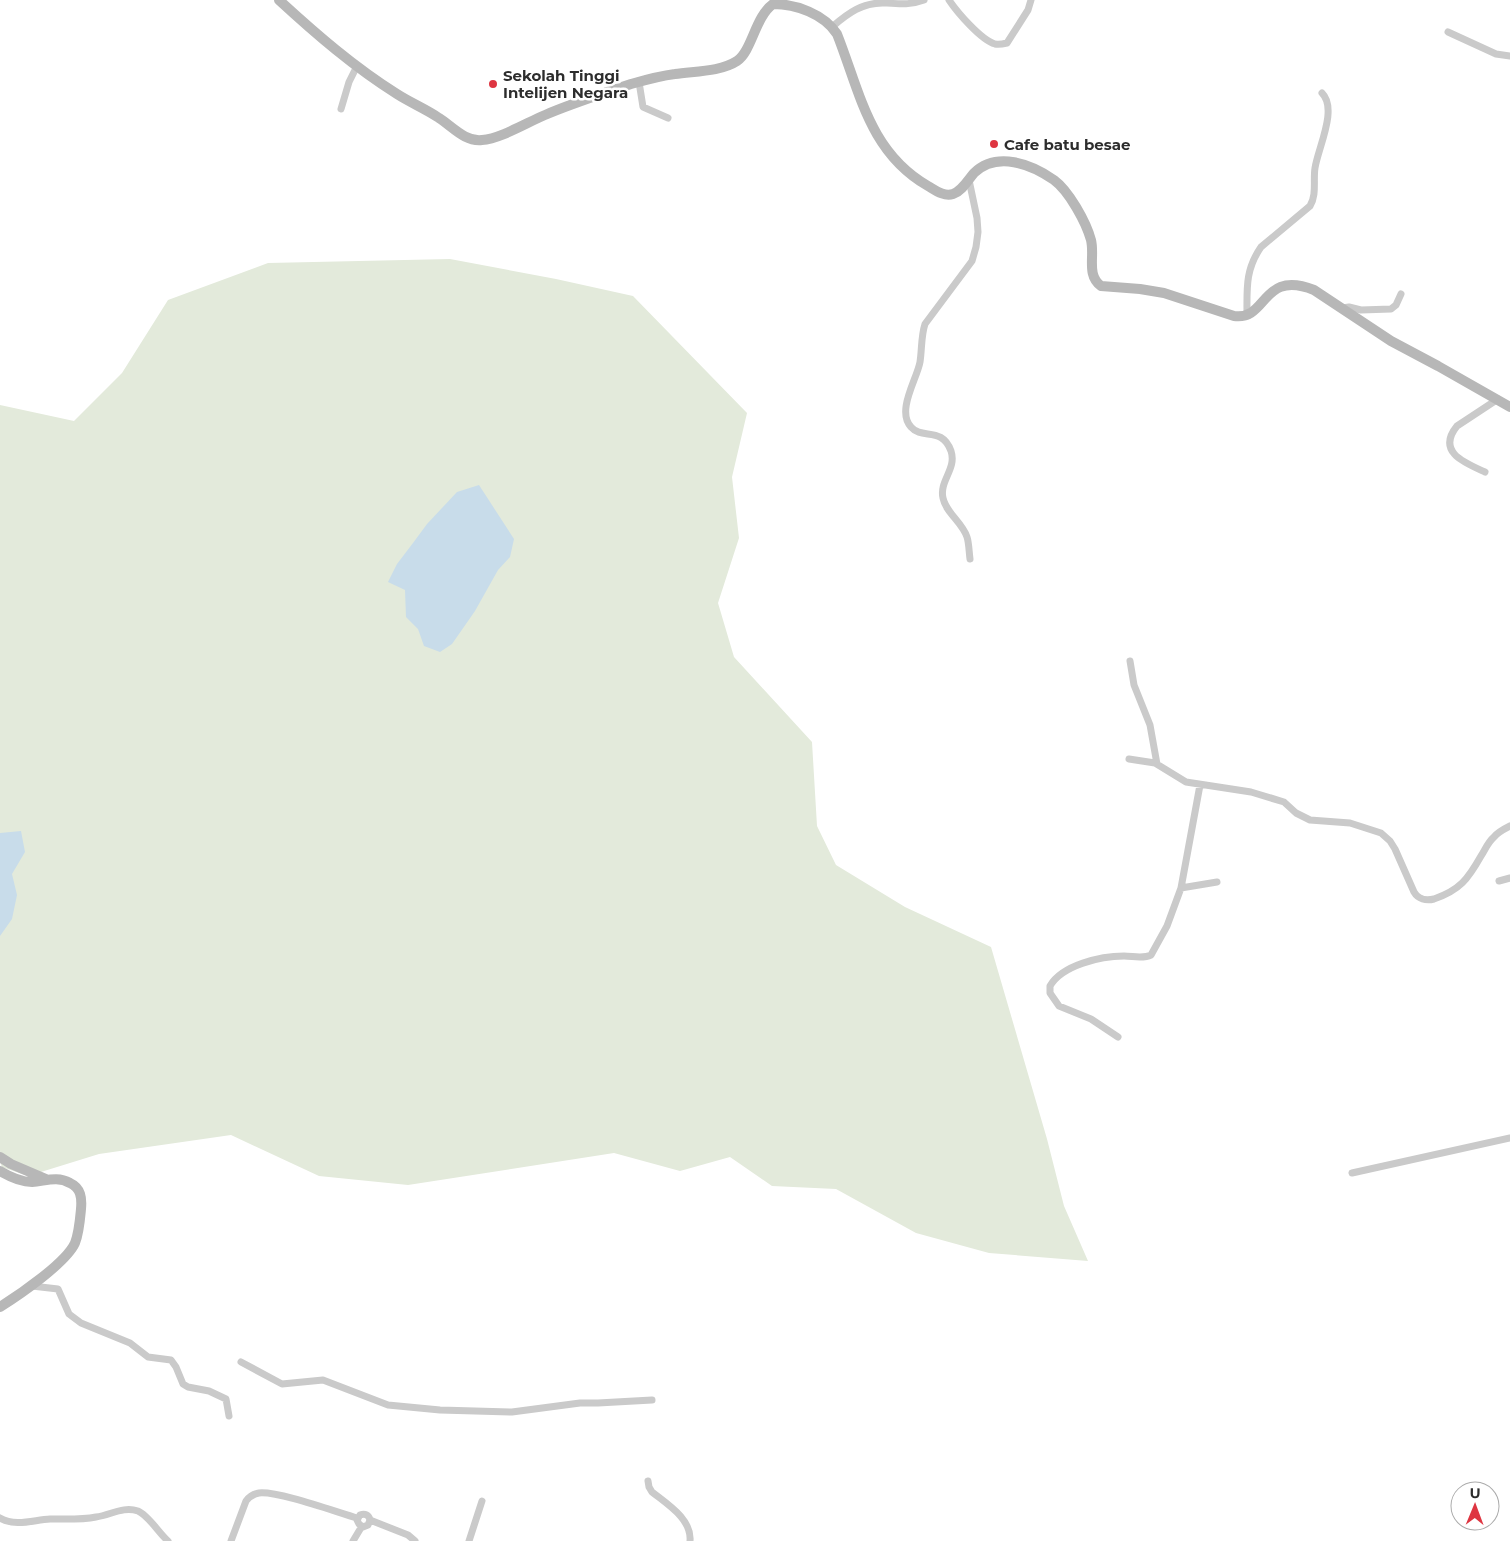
<svg xmlns="http://www.w3.org/2000/svg" width="1510" height="1541" font-family="Montserrat,sans-serif">
<rect width="100%" height="100%" fill="#fff"/>
<path fill="#e3eadb" d="M450,259L556,279L633,296L747,413L732,477L739,538L718,603L734,657L812,742L817,826L836,865L905,907L991,947L1047,1139L1064,1206L1088,1261L989,1253L916,1233L836,1189L772,1186L730,1157L680,1171L614,1153L408,1185L319,1176L231,1135L99,1154L28,1176L2,1167L0,1162V405L74,421L122,373L168,300L268,263Z"/>
<path fill="#c8dcea" d="M479,485L514,539L510,557L498,570L475,611L452,644L440,652L424,646L418,629L406,617L405,590L388,582L397,564L413,543L427,524L457,492Z
M21,831L25,852L12,874L17,895L12,919L0,936V833Z"/>
<g fill="none" stroke-linecap="round" stroke-linejoin="round">
<path stroke="#cacaca" stroke-width="7" d="M949,0C957,12 981,40 995,44C999,45 1003,44 1007,43L1028,10L1031,0
M832,27C848,13 863,2 885,3C900,4 911,5 924,0
M1448,32L1496,54L1510,56
M639,82L643,107L668,118
M341,109L349,82L357,66
M969,180L977,218L978,232L976,247L972,261L925,324C921,336 922,349 920,362C917,379 896,411 911,427C922,440 942,426 951,451C957,469 939,481 943,498C946,513 962,522 967,537C969,543 969,552 970,559
M1342,308L1349,307L1361,310L1391,309L1396,305L1401,294
M1247,316C1247,289 1245,270 1261,247L1310,206C1317,195 1313,180 1315,168C1318,148 1338,109 1322,93
M1485,472C1465,463 1436,452 1457,426L1498,399
M1130,661L1134,685L1150,725L1157,764
M1129,759L1155,763L1186,782L1251,792L1284,802L1296,813L1310,820L1350,823L1381,833L1390,841L1395,849L1414,892C1418,899 1426,901 1434,899C1460,890 1468,879 1481,856C1485,850 1488,842 1494,837C1498,832 1504,829 1510,826
M1200,785L1181,888L1217,882
M1499,881L1510,878
M1118,1037L1091,1019L1059,1006L1050,993V986C1062,965 1101,956 1124,956C1133,956 1143,959 1151,955L1167,926L1181,888
M1352,1173L1510,1138
M32,1286L58,1289L69,1314L81,1323L130,1343L148,1357L171,1360L176,1367L183,1384L188,1387L209,1391L226,1399L229,1416
M241,1362L282,1384L323,1380L388,1405L440,1410L512,1412L580,1403H598L652,1400
M648,1481L649,1487L652,1492C667,1504 692,1519 690,1541
M0,1518C16,1527 33,1520 50,1519C65,1519 81,1520 96,1517C111,1515 123,1506 138,1511C148,1515 159,1533 168,1541
M370,1520L368,1525L363,1527L359,1524L357,1520L360,1515C365,1513 369,1515 370,1520L408,1535L415,1541
M231,1541L246,1501C249,1497 253,1494 259,1493C278,1491 336,1512 357,1518
M353,1541L362,1526
M469,1541L482,1501"/>
<path stroke="#b7b7b7" stroke-width="10" d="M279,0C316,34 354,67 397,94C411,103 426,109 439,118C453,127 465,142 482,140C500,139 528,122 545,115C573,103 602,94 631,84C645,80 659,76 675,74C694,71 720,72 737,61C752,51 755,17 773,4C796,4 824,14 837,34C860,92 869,152 928,186C935,190 944,197 953,194C962,191 968,180 974,173C997,151 1031,164 1054,180C1069,191 1086,222 1091,240C1095,256 1086,275 1101,286L1140,289L1164,293L1234,316C1268,321 1261,269 1314,290L1391,341L1438,366L1510,407
M0,1157L11,1164L46,1179
M0,1171C10,1177 21,1182 32,1182C46,1181 57,1176 70,1183C81,1188 82,1198 81,1209C80,1220 79,1233 75,1243C66,1263 19,1295 0,1307"/>
</g>
<g fill="#de3541" stroke="#fff" stroke-width="2">
<circle cx="493" cy="84" r="5"/>
<circle cx="994" cy="144" r="5"/>
</g>
<g text-anchor="middle" dominant-baseline="central" stroke-width="5" stroke-linejoin="round" paint-order="stroke">
<g font-size="15" font-weight="bold" fill="#2d2d2d" stroke="#fff" text-anchor="start">
<text x="503" y="75">Sekolah Tinggi<tspan x="503" dy="17">Intelijen Negara</tspan></text>
<text x="1004" y="144">Cafe batu besae</text>
</g>
</g>
<g transform="translate(1475 1506) rotate(1)"><circle r="24" fill="#ffffff" stroke="#ababab"/>
<path d="M0-4L9 19L0 12L-9 19Z" fill="#de3541"/>
<text y="-8" font-size="14" font-weight="bold" text-anchor="middle" fill="#2d2d2d">U</text>
</g>
</svg>
